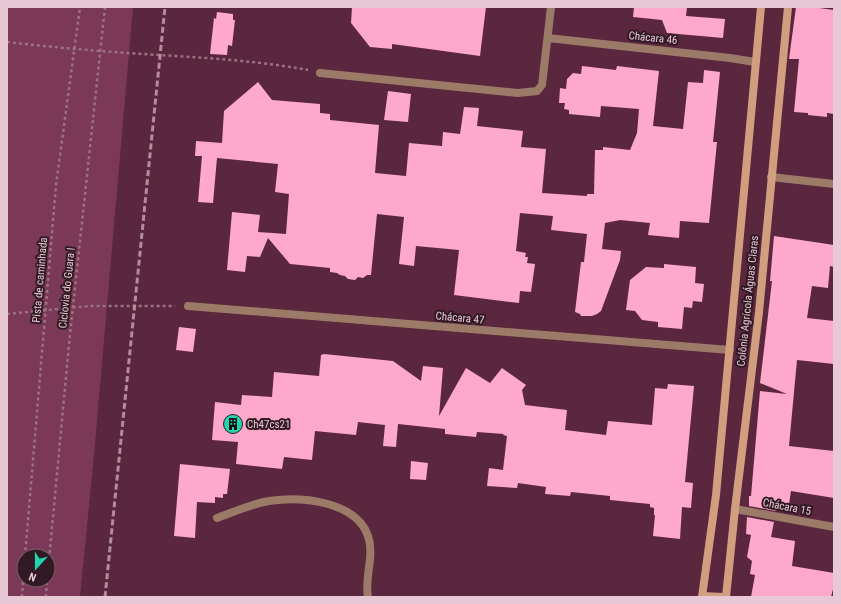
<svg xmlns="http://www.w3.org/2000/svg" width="841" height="604" font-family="'Roboto Condensed',sans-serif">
<rect width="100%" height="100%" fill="#5a273e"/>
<path fill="#7b3957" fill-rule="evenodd" d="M8,7H133L94,455L80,597H7ZM24,556H48V580H24Z"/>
<path fill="#fea8cb" d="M352,7H486L480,56L392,44V49L370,47L351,23Z
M634,7H687L686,16L725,19L723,38L667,33L662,20L633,17Z
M796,7H812L834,10V114L827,113V117L808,115V113L794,112L799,59H789Z
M217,12L233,14V20H235L232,46L228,45L227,55L210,54L214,18L216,19Z
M582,66L616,70L617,66L659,71L653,126L683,129L688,82L703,83L704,70L720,72L713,142H717L709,223L680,221L679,238L648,235L650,223L620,220L605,223L602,249L621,251L620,260L601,311L597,314L592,316H581L580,314L575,312L581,262H584L587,234L551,230L553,216L520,213L516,251L526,253L525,257H528L527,263L535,264L531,292L520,291L519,303L454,295L459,250L416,246L414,266L399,264L404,217L377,214L371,275H367L363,278L358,277L355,280L348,279L345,276L340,275L337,273L330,272V268L290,264L268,238L260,257L247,256L245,272L227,270L232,212L260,215L258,232L286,234L289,194L275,192L278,164L217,158L213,203L198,202L202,156H195L196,141L222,143L224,111L258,82L272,100L320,104V113L330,114V120L379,125L375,173L406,176L409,143L442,146L443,132L460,134L464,107L479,108L477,126L523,131L521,147L546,149L542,193L587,196V194H594L595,150H603V147L630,150L637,133L639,109L601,106L600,117L569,114V110L564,109L565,103H559L560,88L566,89L567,79L573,73L581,74Z
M388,91L411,94L408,122L384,120Z
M774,236L834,245V267L830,266L828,288L812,286L807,318L834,321V364L797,360L789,446L834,451V498L791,491L789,504L778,502L776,511L749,506V496H751L760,391L787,394L760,383L772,281H770Z
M664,264L696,267L695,283L704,284L702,302L693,301L692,308L684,307L682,329L658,327V322L642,320L635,311L626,310L630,280L646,267L664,268Z
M179,327L196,329L193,352L176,350Z
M324,354L393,361L421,381L423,366L443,368L439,416L466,368L490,383L502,368L526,385L522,390L525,405L567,410L565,430L606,435L608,421L652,425L655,388L667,389L668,384L694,386L685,482L693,483L691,508L682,507L680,539L653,536L655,515H654V508L650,507V504L610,500V496L571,492L570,496L545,494L546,487L518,483L517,488L487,486L489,468L503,470L507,436L503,435L504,434L477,432L476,437L445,434V429L398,424L396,447L383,446L385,425L358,422L356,435L315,431L312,460L284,457L282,469L236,464L238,442L212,440L215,402L241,405L242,395L272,397L274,372L319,376L321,355Z
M411,461L428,463L426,480L410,479Z
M180,464L230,469L227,494H223V498L215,497V503L197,502L195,538L174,536Z
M747,517L774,522L771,537L795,541L792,566L834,573V585L831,597H751L755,575L750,574L752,561L747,557L751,535L746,534Z"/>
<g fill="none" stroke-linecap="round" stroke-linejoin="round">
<path stroke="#9c7183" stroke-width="2.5" stroke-dasharray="3 3" stroke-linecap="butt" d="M7,42C58,48 108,52 159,55C209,58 259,61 308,70
M7,314L89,306H175
M25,556L56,185L80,7
M48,571L69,344L105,7
M22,597L24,568
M46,597L47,580"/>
<path stroke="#9b7b67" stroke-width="8" d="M548,38L730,58L755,62
M320,73L518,93L537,91L542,85L551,7
M771,177L834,184
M188,306L730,350
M735,509L834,527
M217,518C234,512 251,504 269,501C301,496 356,501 368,536C375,555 364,578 368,597"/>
<path stroke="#d19f7f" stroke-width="8" d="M702,596L723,597
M702,597L716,495L761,7
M726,597L735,509L759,312L788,7"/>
<path stroke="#b48c9d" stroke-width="3" stroke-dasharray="6 3" stroke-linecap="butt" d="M105,597L165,7"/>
</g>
<defs>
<g id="building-disc" transform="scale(1)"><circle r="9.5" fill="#21d5af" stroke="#311a24"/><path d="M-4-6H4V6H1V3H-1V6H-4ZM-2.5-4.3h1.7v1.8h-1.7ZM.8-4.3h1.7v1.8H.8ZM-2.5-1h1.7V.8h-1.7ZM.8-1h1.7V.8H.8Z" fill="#111"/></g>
</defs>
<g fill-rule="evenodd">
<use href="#building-disc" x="233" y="424"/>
</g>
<g text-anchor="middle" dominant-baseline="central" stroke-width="4" stroke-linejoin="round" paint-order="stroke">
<g font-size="11" fill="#e9c8d5" stroke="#311a24">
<text transform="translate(653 38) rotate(6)">Chácara 46</text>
<text transform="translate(40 280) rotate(-85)">Pista de caminhada</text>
<text transform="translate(67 288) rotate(-84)">Ciclovia do Guara I</text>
<text transform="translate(748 301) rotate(-84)">Colônia Agrícola Águas Claras</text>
<text transform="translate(460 318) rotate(5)">Chácara 47</text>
<text transform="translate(787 507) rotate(11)">Chácara 15</text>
</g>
<g font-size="11" fill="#e9c8d5" stroke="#311a24" text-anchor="start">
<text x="247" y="424">Ch47cs21</text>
</g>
</g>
<rect width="841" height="604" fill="none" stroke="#e9c8d5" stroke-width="16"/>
<g transform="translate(36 568) rotate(201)"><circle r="19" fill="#311a24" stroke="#7b606b"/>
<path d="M0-3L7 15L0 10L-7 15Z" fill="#21d5af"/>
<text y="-6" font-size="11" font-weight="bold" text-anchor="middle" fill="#e9c8d5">N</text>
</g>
</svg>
